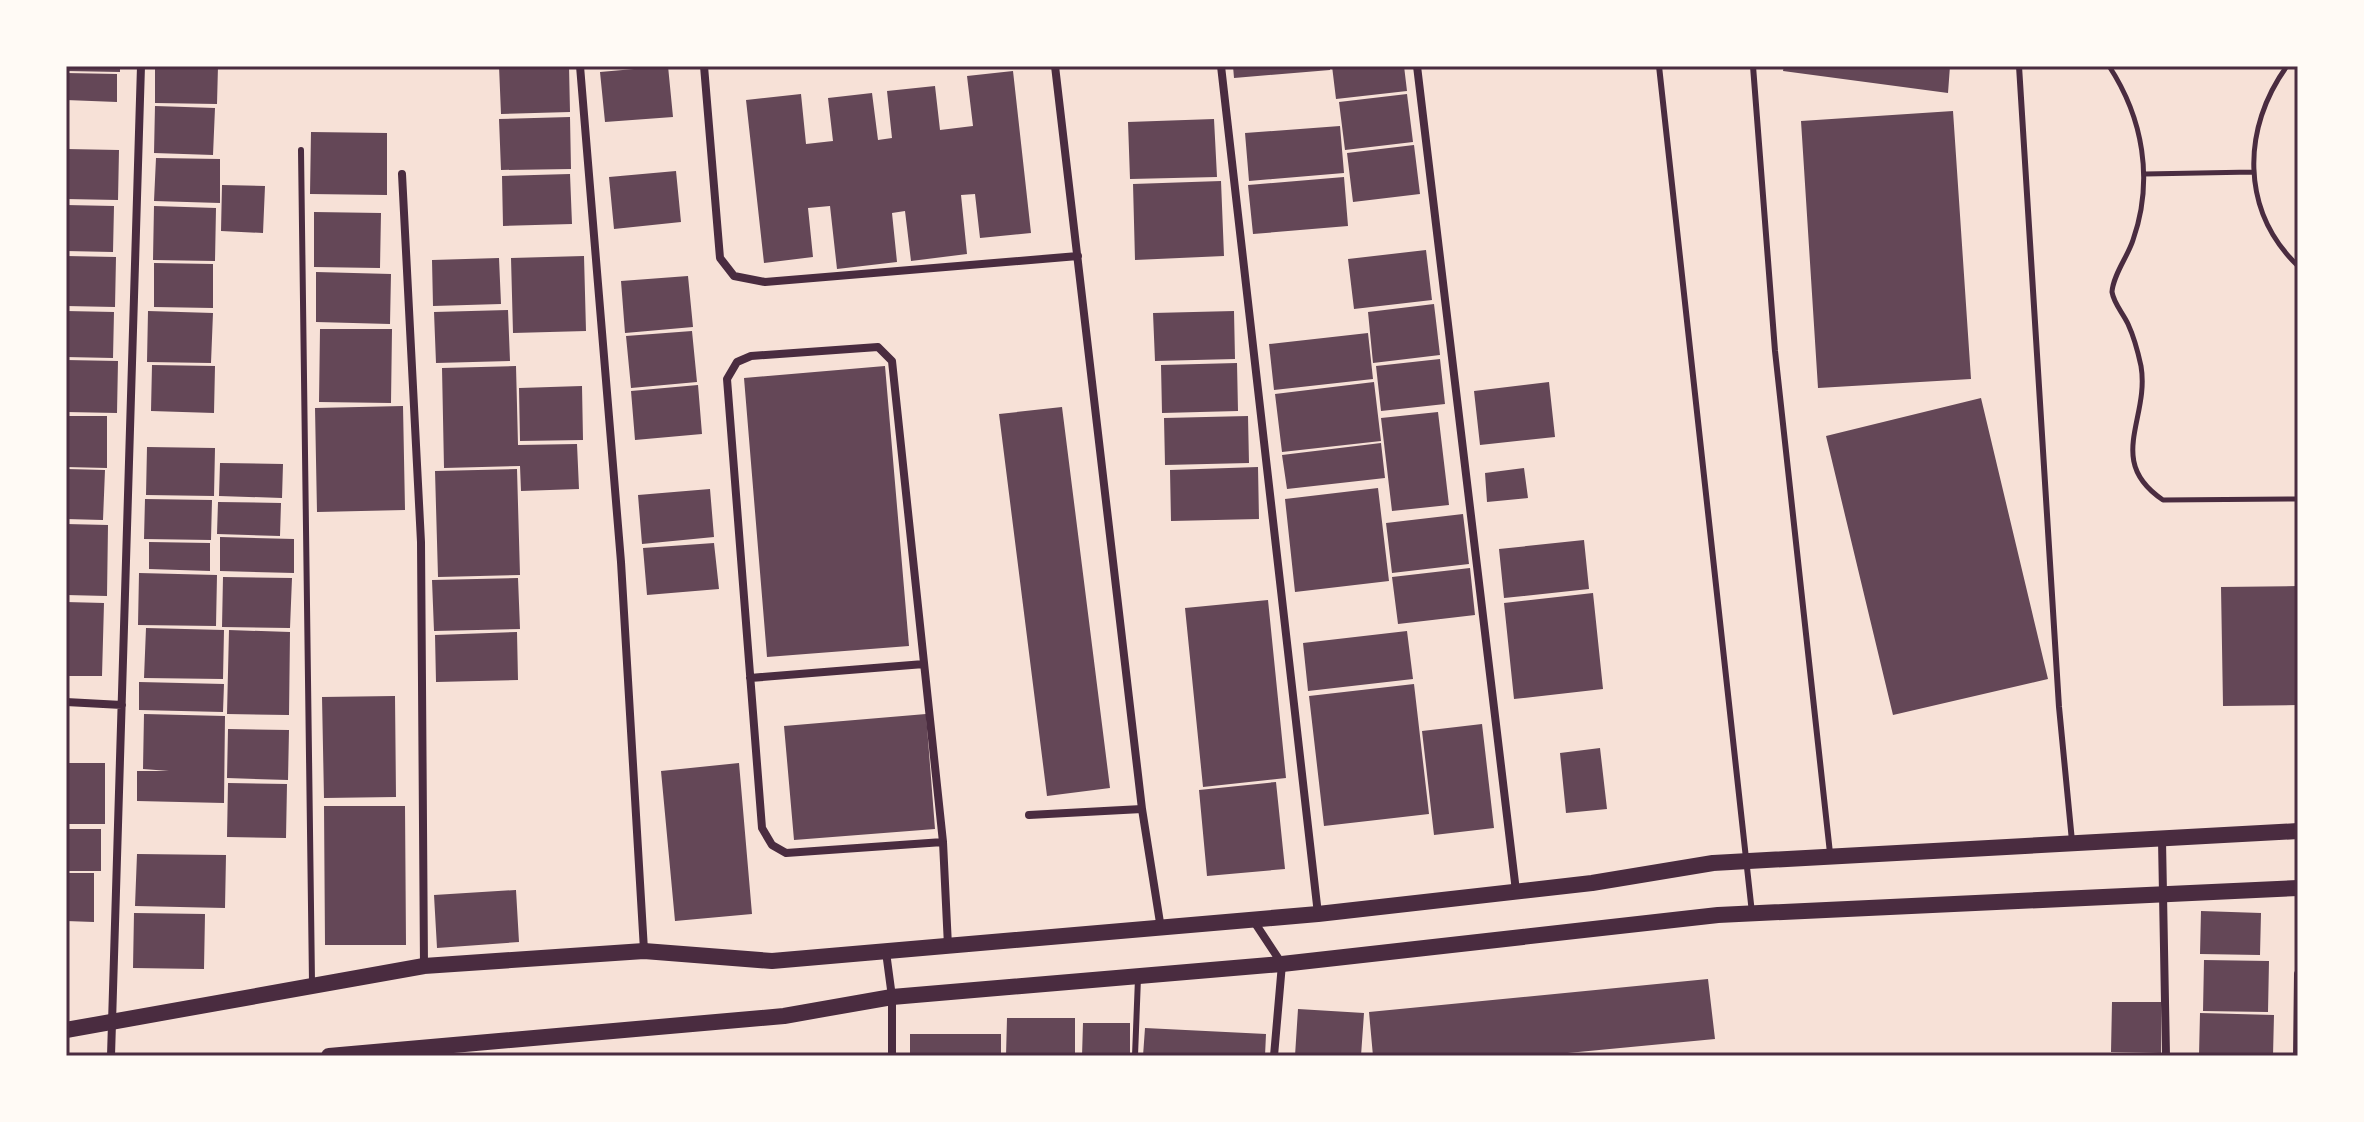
<svg xmlns="http://www.w3.org/2000/svg" width="2364" height="1122" font-family="'DejaVu Sans',sans-serif">
<rect width="100%" height="100%" fill="#f7e1d7"/>
<path fill="#644757" d="M66,66H120V72L66,71Z
M155,66H218L217,104L155,103Z
M499,66H569L570,112L501,114Z
M668,66L673,117L605,122L600,72Z
M1233,66H1330V70L1234,78Z
M1332,66H1404L1407,91L1336,99Z
M1784,66H1950L1948,93L1783,71Z
M1013,71L1031,233L980,238L975,194L961,195L967,254L911,261L905,211L892,213L897,262L837,269L830,206L808,208L813,257L764,263L746,100L801,94L806,144L833,141L828,98L872,93L878,140L892,138L887,91L935,86L940,130L973,126L967,76Z
M66,73L117,74V102L66,100Z
M1407,94L1413,142L1345,150L1339,102Z
M155,106L215,108L213,155L154,153Z
M1953,111L1971,379L1818,388L1801,121Z
M570,117L571,169L501,170L499,119Z
M1214,119L1217,177L1130,179L1128,122Z
M1340,126L1344,173L1249,181L1245,133Z
M311,132L387,133V195L310,194Z
M1414,145L1420,194L1353,202L1347,153Z
M66,149L119,150L118,200L66,199Z
M156,158L220,159V203L154,201Z
M676,171L681,222L614,229L609,177Z
M570,174L572,224L503,226L502,176Z
M1344,177L1348,226L1253,234L1248,185Z
M1221,181L1224,256L1135,260L1133,184Z
M222,185L265,186L263,233L221,231Z
M66,205L114,206L113,252L66,251Z
M154,206L216,208L215,261L153,260Z
M314,212L381,213L380,268L314,267Z
M1426,250L1432,300L1354,309L1348,259Z
M66,256L116,257L115,307L66,306Z
M584,256L586,331L513,333L511,258Z
M499,258L501,304L433,306L432,260Z
M154,263L213,264V308L154,307Z
M316,272L391,274L390,324L316,322Z
M688,276L693,327L625,333L621,281Z
M1434,304L1440,355L1373,363L1368,312Z
M508,310L510,361L436,363L434,312Z
M66,311L114,312L113,358L66,357Z
M148,311L213,313L211,363L147,362Z
M1234,311L1235,359L1155,361L1153,313Z
M320,329H392L391,403L319,402Z
M692,331L697,382L631,388L626,336Z
M1368,333L1373,379L1274,390L1269,344Z
M1440,359L1445,404L1381,411L1376,366Z
M66,360L118,361L117,413L66,412Z
M1237,363L1238,411L1162,413L1161,365Z
M152,365L215,366L214,413L151,411Z
M516,366L518,445L577,444L579,489L521,491L520,466L444,468L442,368Z
M885,366L909,646L767,657L744,378Z
M1374,382L1381,441L1282,452L1275,394Z
M1549,382L1555,437L1480,445L1474,391Z
M698,385L702,434L635,440L631,391Z
M582,386L583,440L520,441L519,388Z
M1981,398L2048,679L1893,715L1826,436Z
M403,406L405,510L317,512L315,408Z
M1062,407L1110,788L1047,796L999,414Z
M1438,412L1449,505L1392,511L1381,418Z
M66,416H107V468L66,467Z
M1248,416L1249,463L1165,465L1164,418Z
M1381,443L1385,478L1287,489L1282,455Z
M147,447L215,448L214,496L146,495Z
M220,463L283,464L282,498L219,496Z
M1258,467L1259,519L1171,521L1170,470Z
M1524,468L1528,498L1487,502L1485,473Z
M66,469L105,470L103,520L66,519Z
M517,469L520,575L438,577L435,471Z
M1378,488L1389,581L1295,592L1285,499Z
M710,489L714,537L642,544L638,495Z
M145,499L212,500L211,540L144,539Z
M218,502L281,503L280,536L217,534Z
M1463,514L1469,564L1392,573L1386,523Z
M66,524L108,525L107,596L66,595Z
M220,537L294,539V573L220,571Z
M1584,540L1589,589L1504,598L1499,549Z
M149,542L210,543V571L149,569Z
M714,543L719,589L647,595L643,548Z
M1470,568L1475,615L1398,624L1392,577Z
M139,573L217,575L216,626L138,625Z
M223,577L292,578L290,628L222,627Z
M518,578L520,629L434,631L432,580Z
M2298,586V705L2223,706L2221,587Z
M1593,593L1603,689L1514,699L1504,603Z
M1268,600L1286,778L1203,787L1185,608Z
M66,602L104,603L102,676H66Z
M146,628L224,630L223,679L144,678Z
M229,630L290,632L289,715L227,714Z
M1407,631L1413,679L1308,691L1303,643Z
M517,632L518,680L436,682L435,635Z
M139,682L224,684L223,712L139,710Z
M1414,684L1429,814L1324,826L1309,696Z
M395,696L396,797L324,798L322,697Z
M144,714L225,716L224,803L137,801V771H169L143,769Z
M926,714L935,829L794,840L784,726Z
M1482,724L1494,828L1434,835L1422,731Z
M228,729L289,730L288,780L227,778Z
M1600,748L1607,809L1566,813L1560,753Z
M66,763H105V824H66Z
M739,763L752,914L675,921L661,771Z
M1276,782L1285,869L1207,876L1199,790Z
M228,783L287,784L286,838L227,837Z
M324,806H405L406,945H325Z
M66,829H101V871H66Z
M137,854L226,855L225,908L135,906Z
M66,873H94V922L66,921Z
M516,890L519,942L437,948L434,895Z
M2201,911L2261,913L2260,955L2200,954Z
M134,913L205,914L204,969L133,968Z
M2204,960L2269,961L2268,1012L2203,1011Z
M1708,979L1715,1039L1536,1056H1373L1369,1012Z
M2112,1002H2161V1053L2111,1052Z
M1298,1009L1364,1013L1361,1056H1295Z
M2200,1013L2274,1015L2273,1056H2199Z
M1007,1018H1075V1056H1006Z
M1083,1023H1130V1056H1082Z
M1145,1028L1266,1034L1265,1056H1143Z
M910,1034H1001V1056H910Z"/>
<g fill="none" stroke-linecap="round" stroke-linejoin="round">
<path stroke="#4a2c40" stroke-width="5" d="M2109,66C2143,118 2154,180 2133,240C2128,256 2113,275 2112,292C2114,304 2123,313 2128,324C2134,337 2138,352 2141,366C2150,419 2105,461 2163,500L2298,499
M2287,66C2242,128 2240,210 2298,266
M2145,174L2253,172"/>
<path stroke="#4a2c40" stroke-width="6" d="M1659,66L1752,913
M1753,66L1775,351L1830,853
M2019,66L2059,707L2072,841
M301,150L312,982
M1135,1056L1138,978"/>
<path stroke="#4a2c40" stroke-width="8" d="M580,66L621,562L644,950
M704,66L720,258L734,276L765,282L1078,256
M1055,66L1142,809L1161,929
M1221,66L1318,914
M1417,66L1516,891
M402,174L421,542L424,966
M750,678L924,664
M66,702L122,705
M1029,815L1142,809
M2162,840L2166,1056
M943,842L892,361L878,347L751,356L737,362L727,379L762,828L772,845L786,853L943,842L948,946
M1253,920L1282,964L1274,1056
M886,952L892,997V1056
M111,1056L141,66
M2297,1056L2298,974"/>
<path stroke="#4a2c40" stroke-width="16" d="M66,1030L424,966L644,951L772,961L1318,914L1592,883L1713,863L2298,831
M329,1056L784,1016L892,997L1282,964L1718,915L2298,888"/>
</g>
<rect width="2364" height="1122" fill="none" stroke="#fffaf5" stroke-width="136"/>
<rect x="68" y="68" width="2228" height="986" fill="none" stroke="#4a2c40" stroke-width="3"/>
</svg>
